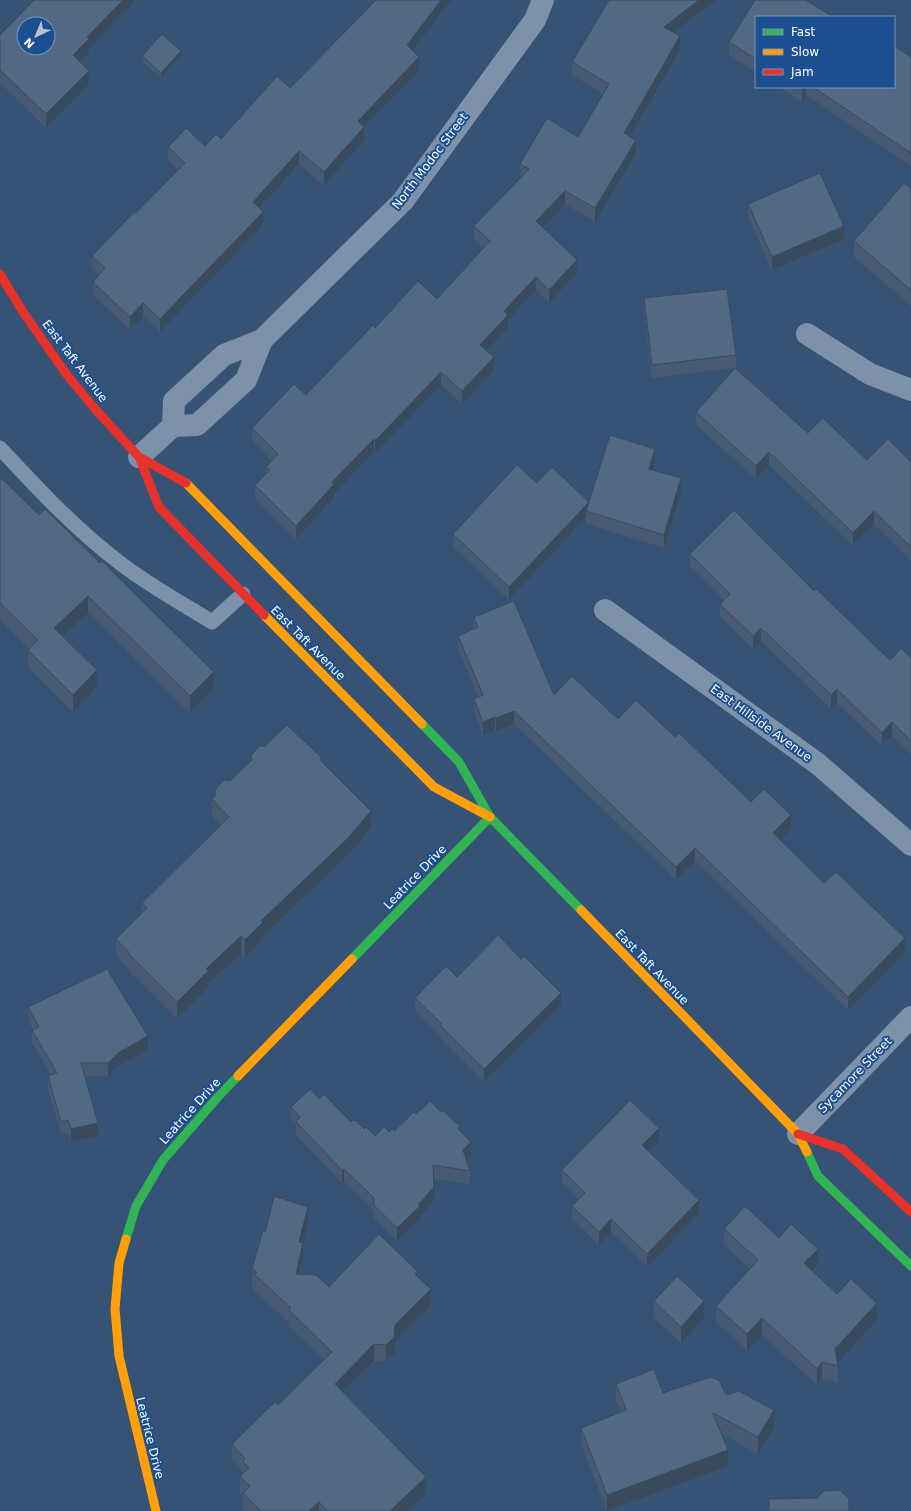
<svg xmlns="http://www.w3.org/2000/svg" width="911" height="1511" font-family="'DejaVu Sans',sans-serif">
<rect width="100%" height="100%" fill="#365274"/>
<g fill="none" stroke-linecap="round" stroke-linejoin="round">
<path stroke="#7d92a8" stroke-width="15" d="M0,448C39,490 78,532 124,566C152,587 183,604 212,622L243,594"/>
<path stroke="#7d92a8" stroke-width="22" d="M807,334L870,374L911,390
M173,426L174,401L224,355L262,340
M139,457L173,426L197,425L246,380L262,340L403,201L535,20L543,0
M605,610L818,764L911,845
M798,1134L911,1017"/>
<path stroke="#30b455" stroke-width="9" d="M422,724L459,762L490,817L581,910
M352,959L490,817
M807,1152L818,1176L911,1266
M126,1239L136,1206L163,1160L217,1098L238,1076"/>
<path stroke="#ff9f0a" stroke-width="9" d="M186,483L422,724
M264,615L434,787L490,817
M581,910L798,1134L807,1152
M238,1076L352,959
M126,1239L119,1263L115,1309L119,1356L156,1511"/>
<path stroke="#e5322d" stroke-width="9" d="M0,274L23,312L67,375L95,409L139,457L186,483
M139,457L159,507L264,615
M798,1134L843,1149L911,1212"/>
</g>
<path fill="#475a72" d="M376,0H451L412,51L419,70L364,127V140L324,186L299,164L260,208L263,225L160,332L143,316L130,330L93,295V282L99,275L92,269V256L136,213L179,170L168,160V147L205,146L221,139L290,88Z
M716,0L674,33L680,50L629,136L636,153L595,222L565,204L543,227L577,273L549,303L536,290L508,320V328L487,351L494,370L462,404L441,385L375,454L374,452L334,494V497L296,539L255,499V485L266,474V467L272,461L252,441V428L306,395L375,328L437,299L483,248L474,240V226L521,177L520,164L578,137L603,94L572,75V62Z
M756,17V72L729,55V42Z
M0,35L89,48V52L80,62L89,84L46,128L0,83Z
M142,56H181L161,78L142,61Z
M911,57V166L806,95L802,102L779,87H894Z
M911,189V306L854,257V241Z
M748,204L844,239L772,270L748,217Z
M644,298L736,355V368L808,433L867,460L911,462V561L874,524L853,546L769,465L756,479L696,425V412L735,368L652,378L644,312Z
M655,463L653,470L681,492L664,548L586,524V517L509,600L453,547V534L537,483L589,503Z
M0,477L214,688L190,713L88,613L63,637L97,687L73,712L28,667V650L29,649L0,620Z
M690,554L814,591L890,660L911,658V754L892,736L882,746L837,703L831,709L761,641L753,649L720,617V604L724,601L690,567Z
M474,617L554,695L618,719L675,737L751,802L791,828L780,840L824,883L905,952L848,1010L695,861L676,880L514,724L496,731L495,730L483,735L474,712V699L478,697L458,649V636L474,629Z
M251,755L321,761L371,828L348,855L263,936V939L245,957L241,953L208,984V988L177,1019L129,971V969L116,956V939L142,914V903L221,825L212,816V799L215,797V790L230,781L251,761Z
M457,977L561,1006L484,1082L441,1039V1036L415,1011V998Z
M28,1007L148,1050L118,1066L108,1076H85L98,1136L71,1142L68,1133L61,1135L48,1089V1076L51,1075L32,1043V1030H33L28,1020Z
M319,1099L351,1122L375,1136L394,1131L416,1114L460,1131L471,1155L466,1160L470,1171V1184L433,1179L434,1201L420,1216V1219L397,1241L374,1218V1211L344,1182L342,1183L296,1135V1125L291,1120V1107Z
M659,1141L649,1151L699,1213L647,1267L611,1232L599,1245L572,1219V1206L579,1200L562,1183V1170Z
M308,1224L303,1244V1259L300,1275L329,1287L418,1277L431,1305L395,1342L394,1354L386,1361H374L343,1392L426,1494L408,1511H245L243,1509V1496L240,1493V1476L243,1473L232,1461V1444L278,1405L324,1360L289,1327V1323L253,1289V1286L252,1285V1268L265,1232Z
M724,1229L779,1238L818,1265L813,1271L837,1294L877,1320L838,1362V1383L822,1379L817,1385L762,1335L747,1351L716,1322V1306L750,1269L724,1245Z
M654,1301L704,1318L681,1343L654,1318Z
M616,1384L663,1393L726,1395L774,1427L758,1454L722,1434L728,1466L607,1511L581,1444V1428L621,1412L616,1401Z"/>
<path fill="#394a5c" d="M123,0H136L89,48V52L73,69V55L87,37Z
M441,0H451L407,58V45Z
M699,0H716L664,40V27Z
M680,36V50L624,146V133Z
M181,51V56L161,78V73Z
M419,57V70L364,127V140L324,186V172L358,121Z
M89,71V84L46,128V114Z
M803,87H806V95L802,102V88Z
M636,140V153L595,222V208Z
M299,151V164L253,215V202Z
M565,191V204L536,234V221Z
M263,212V225L160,332V319Z
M844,226V239L772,270V257Z
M577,260V273L549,303V290Z
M536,277V290L508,320V328L480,358V345L504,311Z
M143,303V316L130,330V317Z
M494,357V370L462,404V391Z
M441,372V385L375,454V441Z
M374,439V452L334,494V497L296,539V526L332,482Z
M655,449V463L649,482V469Z
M769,452V465L756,479V466Z
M681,478V492L664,548V535Z
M589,502V511H586V517L509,600V587Z
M874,511V524L853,546V533Z
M88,596V613L54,645V628Z
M761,628V641L753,649V636Z
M97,670V687L73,712V695Z
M214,672V688L190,713V696Z
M837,689V703L831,709V695Z
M514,711V724L496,731V718Z
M495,717V730L483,735V722Z
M892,722V736L882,746V733Z
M371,811V828L348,855L263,936V939L245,957V940L261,921Z
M791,815V828L773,847V833Z
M695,848V861L676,880V867Z
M241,936V953L208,984V988L177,1019V1002L206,969Z
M905,938V952L848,1010V997Z
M561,993V1006L484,1082V1069Z
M148,1036V1050L118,1066L108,1076V1063L118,1053Z
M98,1123V1136L71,1142V1129Z
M659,1128V1141L642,1158V1145Z
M471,1142V1155L463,1163V1150Z
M344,1169V1182L342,1183V1170Z
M434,1187V1201L420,1216V1219L397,1241V1228Z
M699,1200V1213L647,1267V1254Z
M308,1207V1224L303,1244V1259L296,1291V1274L299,1242Z
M611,1219V1232L599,1245V1232Z
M818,1249V1265L804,1280V1263Z
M418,1272V1288L415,1274Z
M431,1289V1305L395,1342L394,1354L386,1361V1345L395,1325Z
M704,1301V1318L681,1343V1327Z
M877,1303V1320L835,1366V1349Z
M762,1318V1335L747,1351V1334Z
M374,1344V1361L335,1400V1384Z
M822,1362V1379L817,1385V1369Z
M774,1410V1427L758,1454V1437Z
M728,1450V1466L607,1511V1495Z
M426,1477V1494L408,1511H390Z
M319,1502V1511H309Z"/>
<path fill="#526984" stroke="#394a5c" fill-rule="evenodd" d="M34,0H123L87,37L89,39L73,55L89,71L46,114L0,70V35ZM24,24H48V48H24Z
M376,0H441L407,45L419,57L358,121L364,127L324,172L299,151L253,202L263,212L160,319L143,303L130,317L93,282L105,268L92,256L134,212L136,213L185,163L168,147L186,128L205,146L216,134L221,139L277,76L290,88Z
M609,0H699L664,27L680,36L624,133L636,140L595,208L565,191L536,221L577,260L549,290L536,277L504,311L508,315L480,345L494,357L462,391L441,372L375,441L374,439L332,482L334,484L296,526L255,485L270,470L266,467L278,454L252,428L294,384L306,395L373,325L375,328L418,281L437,299L490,241L474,226L529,169L520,164L547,118L578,137L609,84L572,62Z
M755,0H806L833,17H756V59L729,42Z
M162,34L181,51L161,73L142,56Z
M894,46L911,57V153L813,87H894Z
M820,173L844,226L772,257L748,204Z
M904,183L911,189V290L854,241Z
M727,289L736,355L652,365L644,298Z
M735,368L808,433L823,418L867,460L888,439L911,462V547L874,511L853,533L769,452L756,466L696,412Z
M610,435L655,449L649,469L681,478L664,535L586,511Z
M517,465L537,483L552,467L589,502L509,587L453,534Z
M0,477L39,515L45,509L100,563L102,561L214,672L190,696L88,596L54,628L97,670L73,695L28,650L38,640L0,603Z
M734,510L814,591L816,589L890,660L901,648L911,658V741L892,722L882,733L837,689L831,695L761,628L753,636L720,604L730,594L690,554Z
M514,601L554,695L572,676L618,719L636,700L675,737L679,733L751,802L764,789L791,815L773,833L824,883L836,872L905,938L848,997L695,848L676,867L514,711L496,718L495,717L483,722L474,699L483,695L458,636L478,627L474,617Z
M287,725L321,757V761L371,811L348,838L261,921L263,922L245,940L241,936L206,969L208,971L177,1002L129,954L130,953L116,939L147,908L142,903L229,817L212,799L216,795L215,790L224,780L230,781L252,760L251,755L260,746H265Z
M498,935L521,959L524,956L561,993L484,1069L441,1026L442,1024L415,998L446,966L457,977Z
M107,969L148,1036L118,1053L108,1063H81L98,1123L71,1129L68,1120L61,1122L48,1076L57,1073L32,1030L39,1027L28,1007Z
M310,1089L319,1099L324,1094L351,1122L353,1120L356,1121L364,1129L366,1127L375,1136L384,1127L389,1132L392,1129L394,1131L414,1112L416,1114L430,1101L441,1112L442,1110L460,1126L458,1129L471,1142L463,1150L470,1171L433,1165L434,1187L419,1204L420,1206L397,1228L374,1205V1198L344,1169L342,1170L296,1122L300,1117L291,1107Z
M630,1100L659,1128L642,1145L699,1200L647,1254L611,1219L599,1232L572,1206L585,1193L562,1170Z
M274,1196L308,1207L299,1242L303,1243L296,1274L316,1275L329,1287L379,1234L418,1272L415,1274L431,1289L395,1325L394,1337L386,1345L374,1344L335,1384L426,1477L390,1511H328L319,1502L309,1511H261L243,1493L250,1486L240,1476L249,1468L243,1461L245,1459L232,1444L275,1402L278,1405L332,1352L289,1310L291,1308L253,1273H257L252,1268L263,1231L265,1232Z
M745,1206L779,1238L791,1224L818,1249L804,1263L837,1294L851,1279L877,1303L835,1349L838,1366L822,1362L817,1369L762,1318L747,1334L716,1306L758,1260L724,1229Z
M677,1276L704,1301L681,1327L654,1301Z
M654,1369L663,1393L710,1377L719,1380L726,1395L739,1391L774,1410L758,1437L713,1413L728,1450L607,1495L581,1428L626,1410L616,1384Z
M840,1490L849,1499V1511H769V1499L817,1498L823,1491Z"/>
<g text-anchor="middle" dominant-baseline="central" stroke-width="4" stroke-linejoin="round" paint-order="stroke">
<g font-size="12" fill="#fff" stroke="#1b4f8f">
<text transform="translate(430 161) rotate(-53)">North Modoc Street</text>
<text transform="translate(75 361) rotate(53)">East Taft Avenue</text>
<text transform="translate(308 643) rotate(45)">East Taft Avenue</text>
<text transform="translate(761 723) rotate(36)">East Hillside Avenue</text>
<text transform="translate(415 877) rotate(-46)">Leatrice Drive</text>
<text transform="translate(652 967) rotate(46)">East Taft Avenue</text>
<text transform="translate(855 1075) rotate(-46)">Sycamore Street</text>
<text transform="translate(190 1111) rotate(-48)">Leatrice Drive</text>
<text transform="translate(150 1438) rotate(76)">Leatrice Drive</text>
</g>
</g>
<rect x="755" y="16" width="140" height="72" fill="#1b4f8f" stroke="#7695bc"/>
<rect x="763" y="29" width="20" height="6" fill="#30b455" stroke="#7695bc"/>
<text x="791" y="36" font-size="12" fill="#ffffff">Fast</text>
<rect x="763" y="49" width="20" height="6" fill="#ff9f0a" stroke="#7695bc"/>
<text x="791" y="56" font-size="12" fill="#ffffff">Slow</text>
<rect x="763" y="69" width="20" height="6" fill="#e5322d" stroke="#7695bc"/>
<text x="791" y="76" font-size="12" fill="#ffffff">Jam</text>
<g transform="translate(36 36) rotate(224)"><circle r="19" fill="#1b4f8f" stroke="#7695bc"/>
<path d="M0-3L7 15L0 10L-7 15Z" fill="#b9c2ce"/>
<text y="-6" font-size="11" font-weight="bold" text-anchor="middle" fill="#ffffff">N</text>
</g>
</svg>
